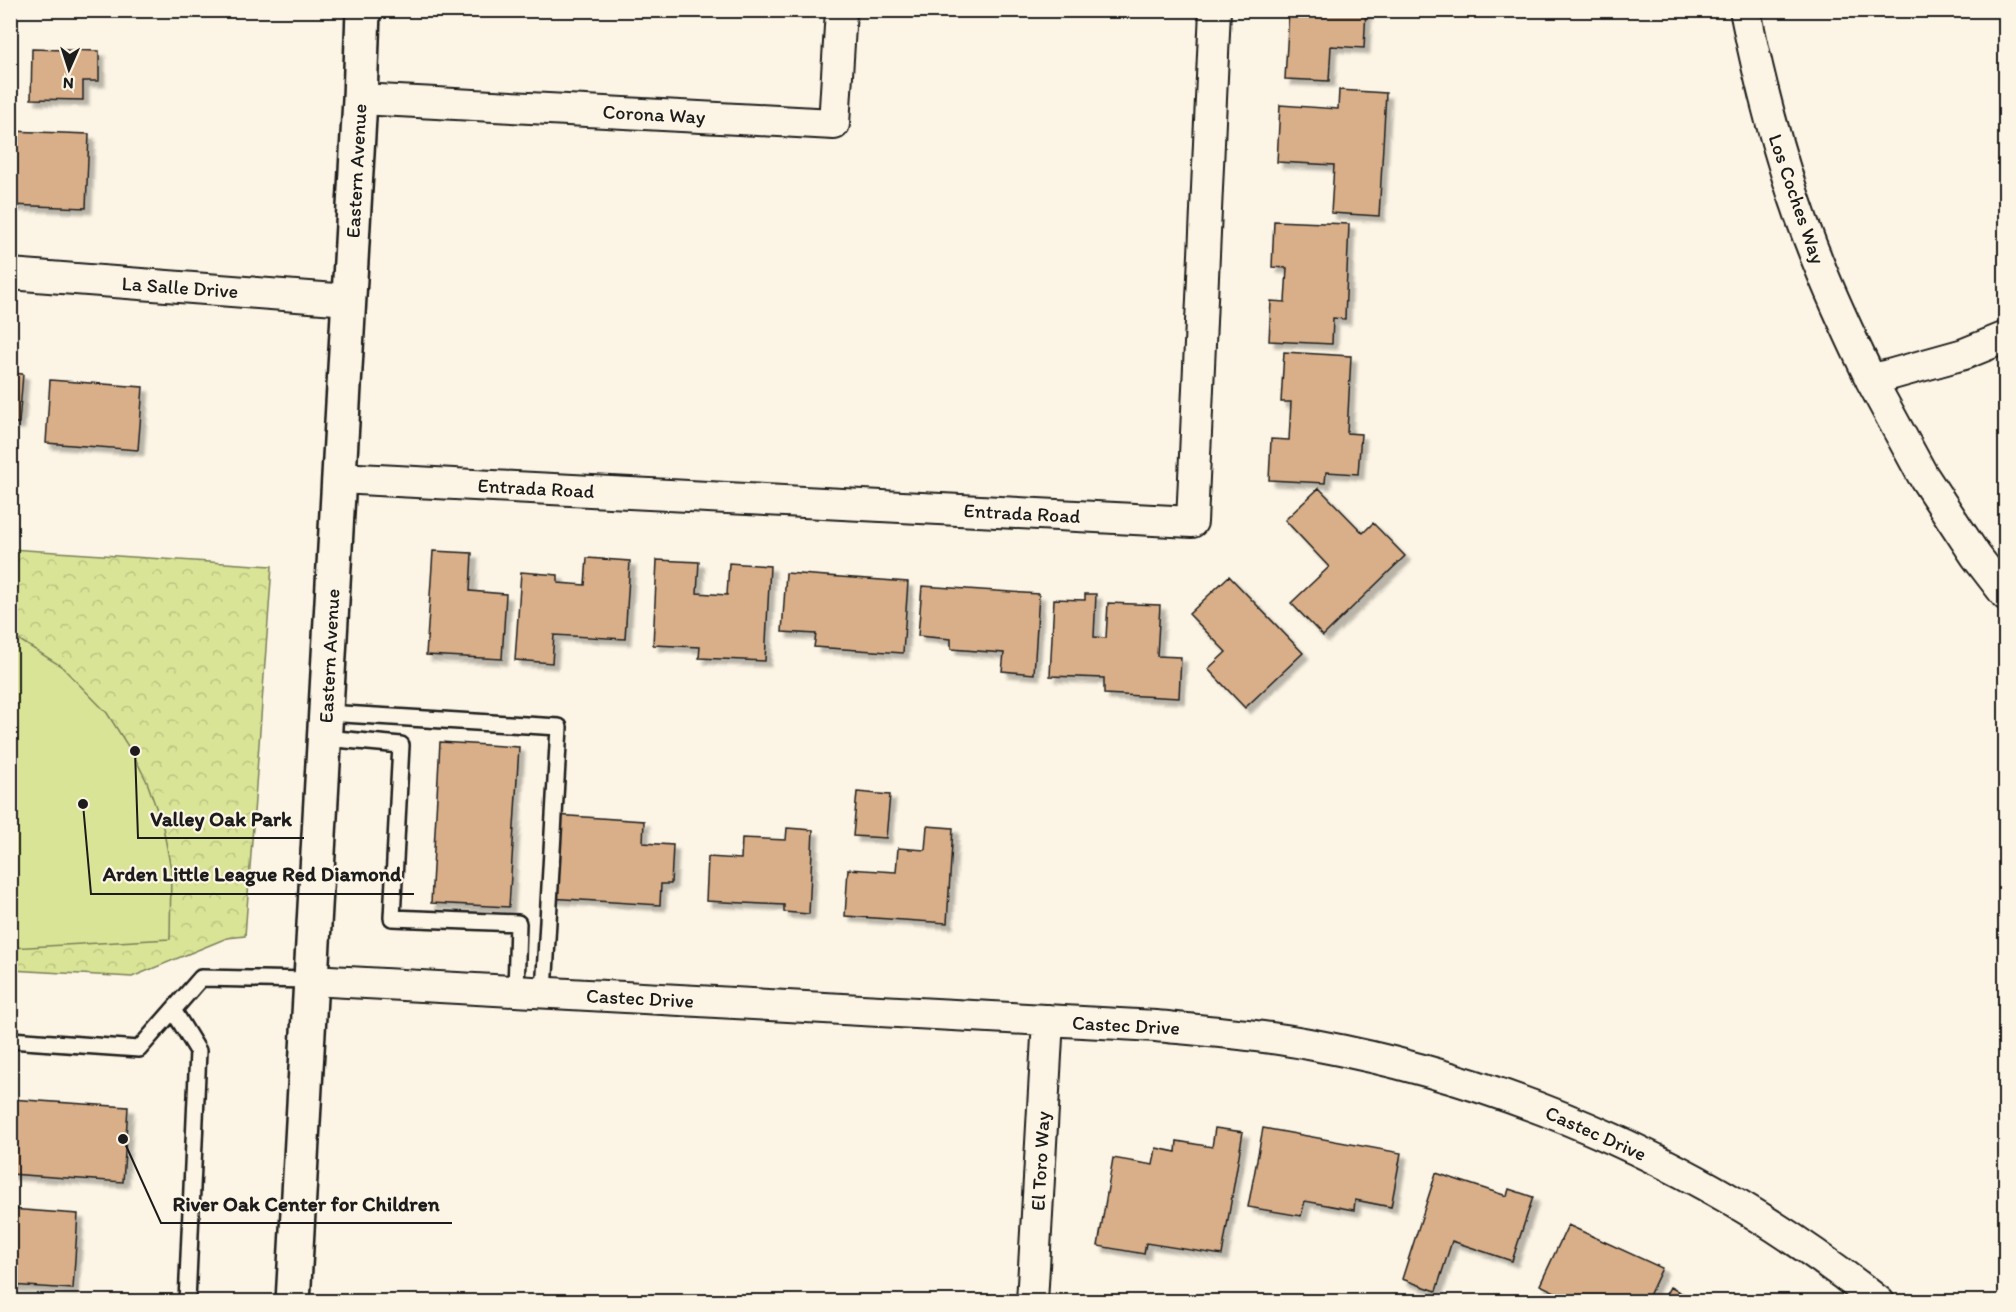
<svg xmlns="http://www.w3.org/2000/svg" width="2016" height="1312" font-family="Itim,sans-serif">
<defs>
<pattern id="park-crowns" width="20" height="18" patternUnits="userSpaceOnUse" patternTransform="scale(1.5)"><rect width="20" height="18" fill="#d9e496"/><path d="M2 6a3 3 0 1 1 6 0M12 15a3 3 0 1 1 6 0" fill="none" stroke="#bac381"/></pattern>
<filter id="shadow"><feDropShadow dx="5.5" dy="5.5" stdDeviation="1.5" flood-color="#0004"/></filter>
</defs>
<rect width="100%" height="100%" fill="#fcf5e5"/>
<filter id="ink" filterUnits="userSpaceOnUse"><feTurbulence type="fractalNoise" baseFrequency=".0167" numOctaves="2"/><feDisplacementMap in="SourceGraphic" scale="12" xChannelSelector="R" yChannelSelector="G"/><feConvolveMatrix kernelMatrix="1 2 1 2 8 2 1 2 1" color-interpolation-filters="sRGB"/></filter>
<g filter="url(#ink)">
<path fill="url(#park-crowns)" stroke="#7a8059" stroke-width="1.5" d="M10,549L272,566L245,936L227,938L132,977L11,970Z"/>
<path fill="#d9e496" stroke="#7a8059" stroke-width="1.5" d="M10,634L61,666L107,713L133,754L147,782L163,827L171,869L170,939L11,948Z"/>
<path fill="#d8af89" stroke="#1c1c1c" stroke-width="1.5" filter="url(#shadow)" d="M1289,10H1366L1364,48L1331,46L1329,81L1285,79Z
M32,49L99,51V81H83V100L31,99Z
M1339,90L1386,93L1379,216L1331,213L1334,165L1277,162L1280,105L1338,109Z
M10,131L89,134L86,208L10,205Z
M1274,221L1349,224L1345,319L1333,318L1332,344L1269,341L1271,301L1285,302L1287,268L1272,267Z
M1284,352L1351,356L1347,433L1361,434L1358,474L1326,472L1325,483L1269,480L1271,439L1289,440L1291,402H1281Z
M10,373L23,374L19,423H10Z
M50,380L143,387L138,450L46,443Z
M1319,488L1363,533L1373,523L1405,556L1323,636L1291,603L1329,567L1285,520Z
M433,551L472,553L470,591L506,594L502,659L426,655Z
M587,558L630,561L625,639L554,635L552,663L515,660L521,572L558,575V583L585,585Z
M657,560L699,562L697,593L727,595L729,563L770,566L765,661L699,658L700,647L653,645Z
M786,573L908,582L903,653L814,647L816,634L782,632Z
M1229,576L1303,653L1245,708L1208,669L1226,652L1189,614Z
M922,586L1039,594L1034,674L1002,671L1004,653L951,649V639L918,636Z
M1085,594H1096L1094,637L1106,638L1108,603L1160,605L1157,656L1181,657L1179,698L1104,694V678L1050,676L1054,599L1085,600Z
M440,742L519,747L509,907L431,903Z
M857,792L890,795L886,838L853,836Z
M555,815L644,821L643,843L673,845L671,884H661L660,905L549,898Z
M927,826L953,828L947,923L845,916L848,869L896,872L898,848L925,850Z
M787,828L813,830L809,914L784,912V905L706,901L708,857L741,859L742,838L786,840Z
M10,1099L128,1107L123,1182L10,1174Z
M1215,1128L1243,1132L1222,1255L1146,1243L1144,1254L1098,1246L1113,1158L1153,1165L1156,1148L1176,1152L1177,1141L1212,1147Z
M1263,1128L1401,1153L1391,1207L1355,1200L1354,1210L1305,1201L1301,1216L1248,1207Z
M1436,1173L1507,1196L1509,1189L1533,1197L1512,1261L1452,1241L1436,1291L1402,1279Z
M10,1209L78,1214L73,1289L10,1285Z
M1568,1225L1662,1268L1646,1302H1576L1540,1285Z
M1670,1287L1698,1302H1662Z"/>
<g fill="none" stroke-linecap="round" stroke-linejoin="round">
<g stroke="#1c1c1c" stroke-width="20">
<path id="lane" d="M326,713L559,727L544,992
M325,738L401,745L392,918L518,923L516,991
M173,1010L198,1051L187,1302
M10,1040L139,1049L201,978L311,980"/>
</g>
<g stroke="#1c1c1c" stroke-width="34">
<path id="street" d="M1745,10C1763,100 1787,188 1822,272C1837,309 1854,344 1871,380L1964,354L2006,337
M360,99L834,124L841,10
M10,274L349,300
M1871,380L1922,474L1976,556L2006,595
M339,478L1192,522L1215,10
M311,980L1156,1026C1209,1031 1262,1035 1314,1045C1519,1083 1716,1171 1879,1302
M1032,1302L1048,1020"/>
</g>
<g stroke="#1c1c1c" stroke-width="38">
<path id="secondary" d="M293,1302L360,99L363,10"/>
</g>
<use href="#lane" stroke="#fcf5e5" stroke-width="15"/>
<use href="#street" stroke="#fcf5e5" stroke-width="30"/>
<use href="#secondary" stroke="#fcf5e5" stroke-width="33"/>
</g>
</g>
<g text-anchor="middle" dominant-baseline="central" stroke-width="4.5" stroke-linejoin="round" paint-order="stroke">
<g font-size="20" fill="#1c1c1c" stroke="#fcf5e5">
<text transform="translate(654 114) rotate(3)">Corona Way</text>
<text transform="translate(356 171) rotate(-87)">Eastern Avenue</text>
<text transform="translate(1797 199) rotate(71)">Los Coches Way</text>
<text transform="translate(180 287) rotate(4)">La Salle Drive</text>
<text transform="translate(536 488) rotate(3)">Entrada Road</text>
<text transform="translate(1022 513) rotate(3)">Entrada Road</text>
<text transform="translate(329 656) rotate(-87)">Eastern Avenue</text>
<text transform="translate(640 998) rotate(3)">Castec Drive</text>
<text transform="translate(1126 1025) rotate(3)">Castec Drive</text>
<text transform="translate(1596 1133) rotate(24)">Castec Drive</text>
<text transform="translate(1040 1161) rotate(-87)">El Toro Way</text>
</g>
</g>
<path fill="none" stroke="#1c1c1c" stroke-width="2" d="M135 751L138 838H304M83 804L91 894H414M123 1139L161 1223H452"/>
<g fill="#1c1c1c" stroke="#fcf5e5" stroke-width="2">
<circle cx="135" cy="751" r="6"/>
<circle cx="83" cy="804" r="6"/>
<circle cx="123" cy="1139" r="6"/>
</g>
<g font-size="21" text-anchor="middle" font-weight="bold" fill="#1c1c1c" stroke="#fcf5e5" stroke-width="4.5" stroke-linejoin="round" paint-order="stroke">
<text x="221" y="826">Valley Oak Park</text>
<text x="252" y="881">Arden Little League Red Diamond</text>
<text x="306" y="1211">River Oak Center for Children</text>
</g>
<rect width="2016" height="1312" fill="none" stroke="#fcf5e5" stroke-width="36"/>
<rect x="18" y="18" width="1980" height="1276" fill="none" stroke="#1c1c1c" stroke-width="2" filter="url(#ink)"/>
<g transform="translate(69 69) rotate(183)" stroke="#fcf5e5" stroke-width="4.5" paint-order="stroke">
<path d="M0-4.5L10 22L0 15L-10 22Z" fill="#1c1c1c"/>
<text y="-9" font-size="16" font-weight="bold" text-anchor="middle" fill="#1c1c1c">N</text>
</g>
</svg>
